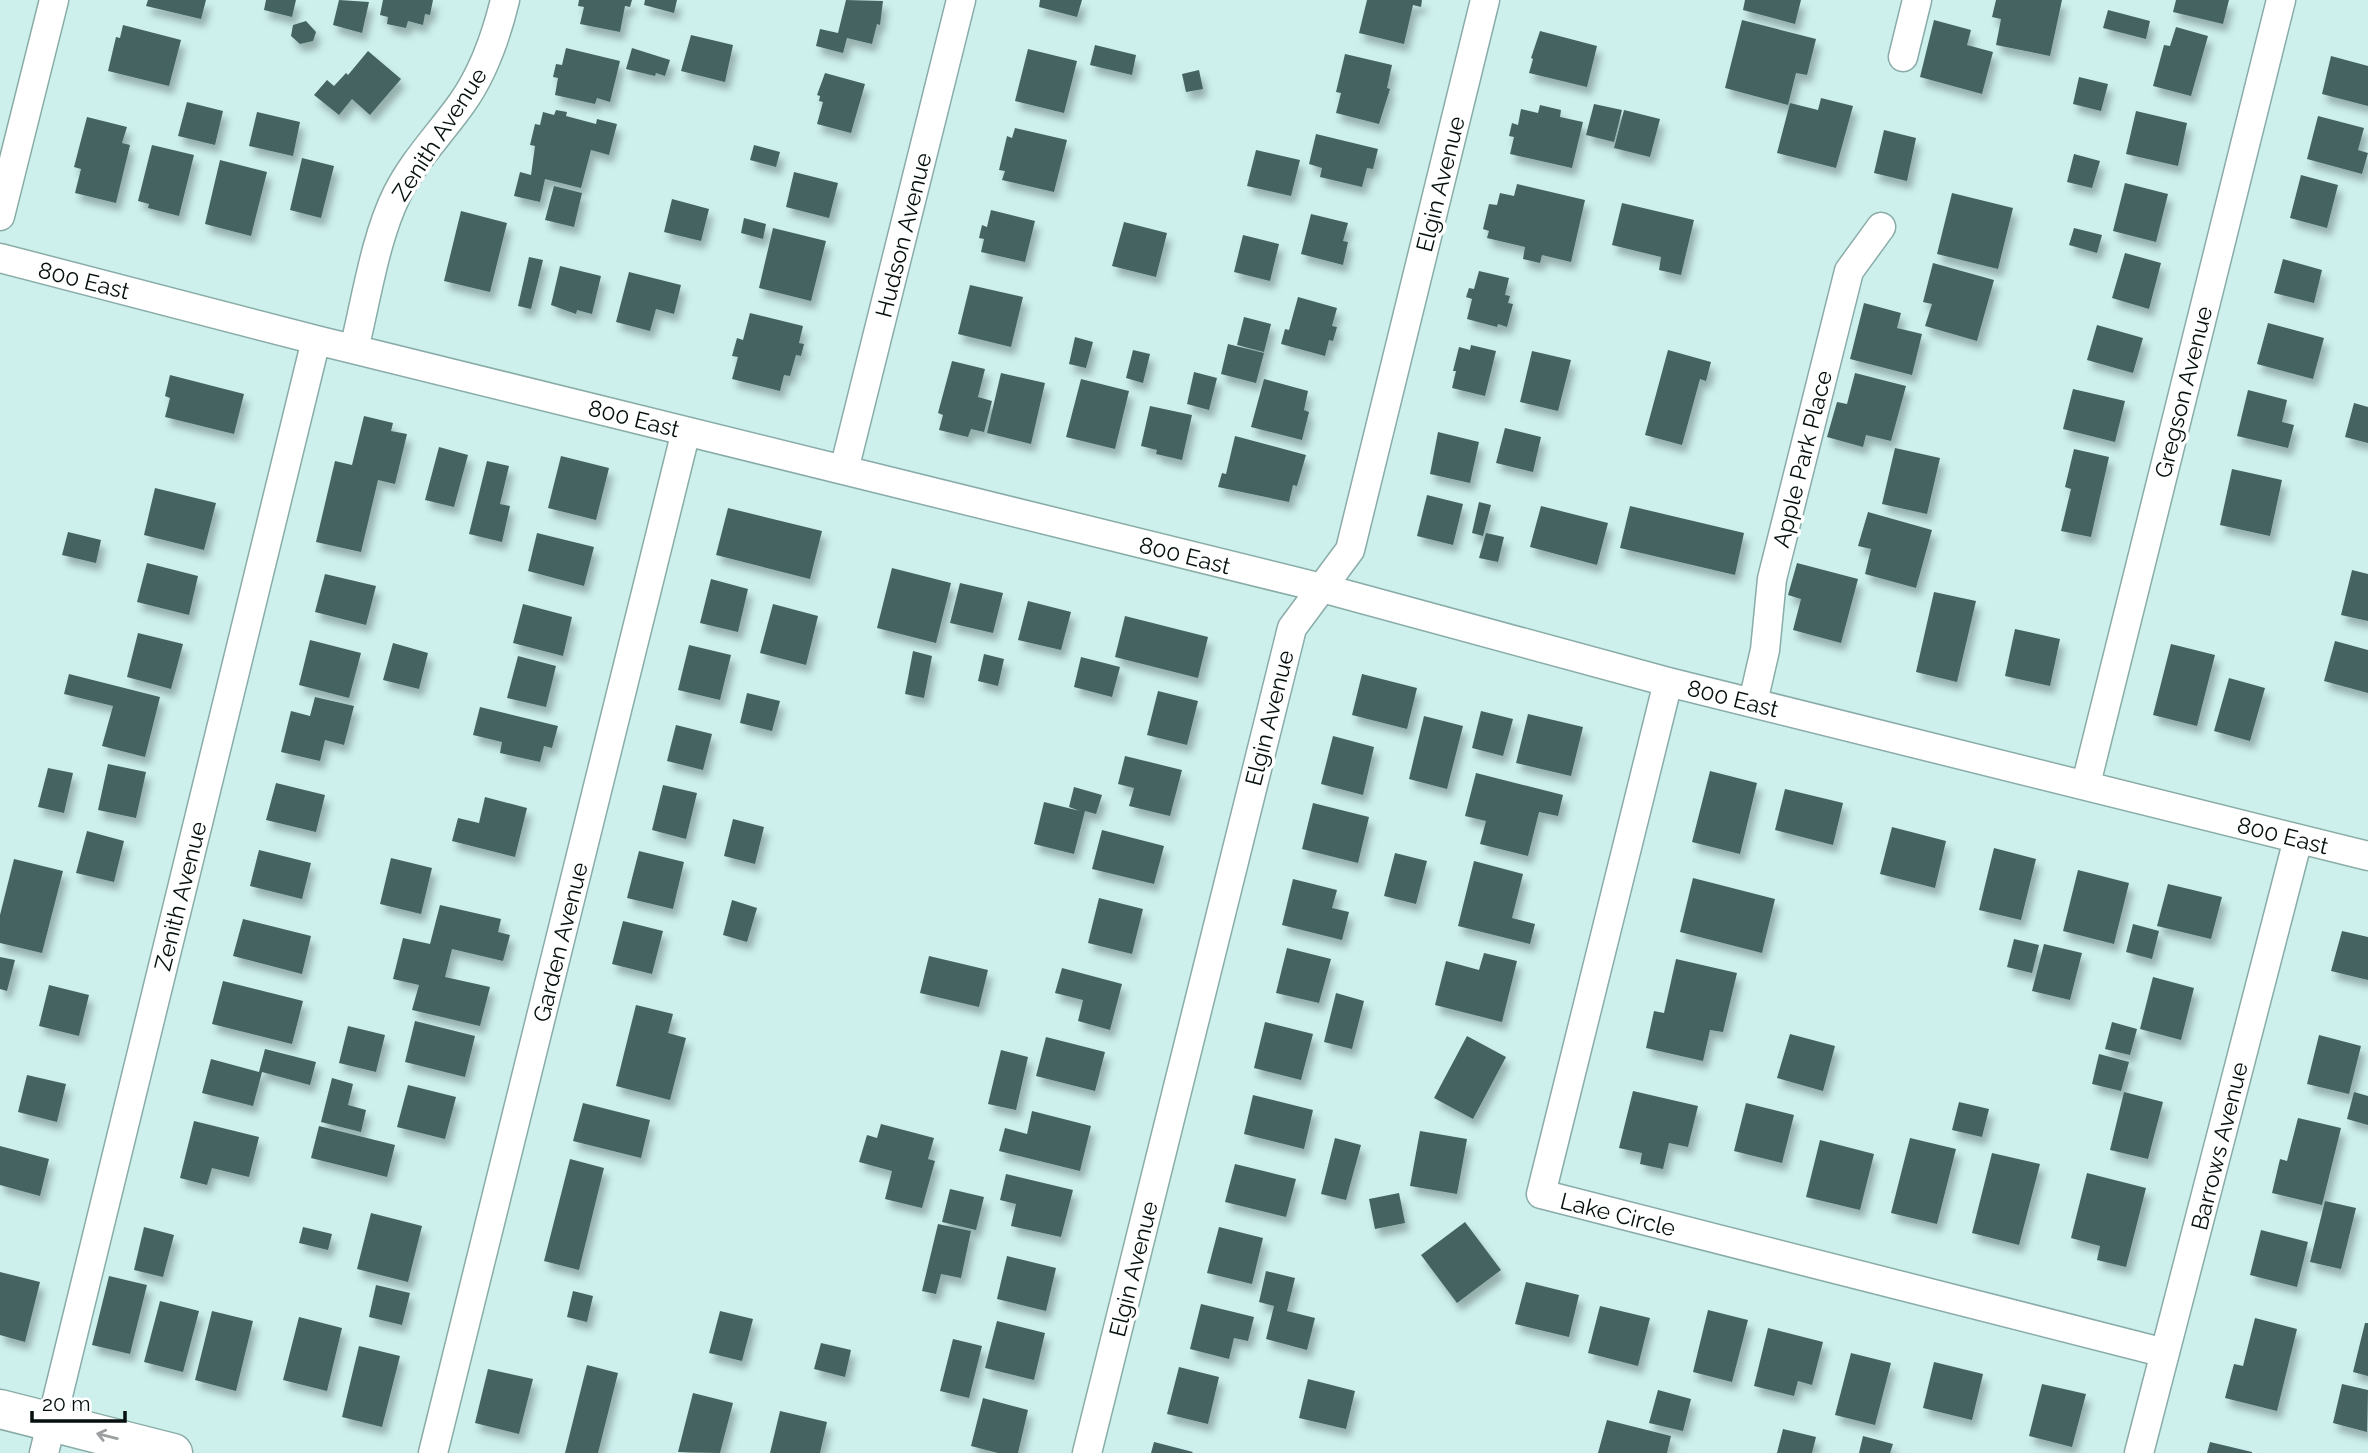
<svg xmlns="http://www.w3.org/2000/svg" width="2368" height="1453" font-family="Raleway,sans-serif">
<defs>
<filter id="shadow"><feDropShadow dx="4.5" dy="8" stdDeviation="3.5" flood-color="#0004"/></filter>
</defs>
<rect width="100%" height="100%" fill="#cdf0ed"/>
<path fill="#446461" filter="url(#shadow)" d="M148,0H206L201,19L146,6Z
M266,0H296L292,17L264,10Z
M339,0L369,2L362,33L333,25Z
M383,0H433L430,15L425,14L423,25L408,21L406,28L387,24L388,17L380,15Z
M579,0H632L630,7L625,6L620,32L580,24L584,7L578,6Z
M645,0H677L674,13L644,5Z
M846,0L883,1L880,25L877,24L872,44L847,38L843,53L816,46L820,29L838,33Z
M1040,0H1082L1077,17L1039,7Z
M1367,0H1422L1421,7L1413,5L1404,44L1359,33Z
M1745,0H1801L1795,24L1743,10Z
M1996,0H2062L2050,56L1996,45L2001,19L1992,17Z
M2176,0H2229L2223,24L2173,12Z
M2108,10L2150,21L2146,39L2103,28Z
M1742,20L1816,39L1807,75L1796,73L1788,105L1725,88Z
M1934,20L1971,30L1967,45L1993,52L1982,94L1920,77Z
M306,21L316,32L313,41L300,44L291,36L293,25Z
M123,25L181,40L169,86L108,71L116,37L120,38Z
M2176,27L2208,36L2191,96L2153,86L2164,45L2170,46Z
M1540,31L1597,46L1587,87L1529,73L1533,59L1531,58Z
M691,35L733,45L725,82L681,71Z
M1095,45L1136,55L1132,75L1090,65Z
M566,48L620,61L610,102L597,98L595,104L555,95L558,78L553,77L556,64L562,65Z
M632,48L670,60L665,76L656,73L655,76L626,69Z
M1028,49L1077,61L1064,113L1015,101Z
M368,51L401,79L370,115L352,99L339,115L314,95L327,80L334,86L346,73L348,75Z
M1345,54L1392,65L1387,88L1390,89L1379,124L1336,113L1341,93L1336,92Z
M2331,56L2368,66V106L2322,94Z
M1199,70L1203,89L1186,92L1182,74Z
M825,73L865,84L851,133L817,124L823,102L819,101L820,96L817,95Z
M2079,77L2108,84L2101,111L2073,104Z
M1821,98L1853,106L1836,168L1777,153L1790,103L1818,110Z
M187,102L223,111L215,145L178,136Z
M1594,104L1622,110L1614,142L1586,135Z
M1540,105L1561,110L1560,117L1583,122L1572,168L1510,154L1514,137L1509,136L1512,123L1518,125L1521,109L1538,113Z
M556,110L567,112L566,116L596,124L597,119L617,124L609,155L591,150L581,188L545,179L540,202L514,196L520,172L531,175L535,146L530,145L535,124L540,125L543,112L554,115Z
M1624,110L1660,119L1650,157L1614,148Z
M2136,111L2187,123L2178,166L2126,154Z
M257,112L300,122L293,156L249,146Z
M2318,116L2364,128L2358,150L2368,153L2362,174L2307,159Z
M87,117L127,127L122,143L130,145L116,203L75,193L81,169L74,167Z
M1015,128L1067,140L1054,192L1002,180L1005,171L999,170L1007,136L1012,138Z
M1884,130L1916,138L1907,181L1874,173Z
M1316,134L1378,149L1373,169L1367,168L1362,187L1320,177L1322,168L1309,164Z
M152,145L194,155L179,216L148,208L149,204L138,201Z
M754,145L780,152L776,167L750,160Z
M1256,150L1300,160L1291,196L1247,186Z
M2074,154L2100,161L2092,188L2067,182Z
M302,158L334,166L321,218L290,210Z
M220,160L267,172L251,236L205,224Z
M794,172L838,183L829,218L786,207Z
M2301,175L2338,185L2327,228L2290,218Z
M2125,183L2168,194L2156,242L2113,231Z
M1517,184L1585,200L1571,262L1542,255L1540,263L1523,259L1525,247L1487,238L1489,231L1483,229L1489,204L1497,205L1500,193L1514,196Z
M554,186L582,193L574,227L545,220Z
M1952,193L2013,208L1998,269L1937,254Z
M672,199L709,209L701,241L664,232Z
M1622,203L1694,220L1681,275L1659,270L1661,257L1612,245Z
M991,210L1035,221L1025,262L981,252L984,239L979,238L982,225L987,227Z
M461,211L507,223L490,292L444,281Z
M1311,214L1348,223L1343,241L1348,242L1343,265L1301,254Z
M744,218L766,224L763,239L741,233Z
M1124,222L1167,233L1156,277L1112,266Z
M773,228L826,241L811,301L759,288Z
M2074,228L2102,235L2097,253L2069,245Z
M1243,235L1279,244L1270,281L1234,272Z
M2125,253L2161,263L2149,309L2112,298Z
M529,257L543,260L531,309L518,306Z
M2283,259L2322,270L2314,303L2274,293Z
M1933,263L1994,280L1977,341L1925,326L1932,304L1923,302Z
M560,266L601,276L592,314L577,310L576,314L551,305Z
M1479,271L1509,278L1505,295L1510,296L1508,303L1513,304L1507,327L1498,324L1497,327L1467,319L1472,299L1466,297L1469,288L1474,289Z
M629,272L681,285L674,314L656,309L650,331L616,322Z
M970,285L1023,297L1011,347L958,334Z
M1298,297L1337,308L1332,326L1337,327L1333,341L1329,340L1325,356L1281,344L1285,329L1289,330Z
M1864,303L1901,313L1897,328L1922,334L1912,375L1850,359Z
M750,313L803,326L799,343L804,344L801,356L796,355L790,376L784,375L780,391L732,379L738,357L732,356L737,338L743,340Z
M1244,317L1271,324L1264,352L1237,345Z
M2268,323L2324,338L2313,379L2257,364Z
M2097,325L2143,338L2133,373L2087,360Z
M1075,337L1093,342L1086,368L1069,364Z
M1228,344L1264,353L1256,383L1221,374Z
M1471,345L1496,351L1485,396L1452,388L1456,371H1453L1459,347L1470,350Z
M1133,350L1150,354L1143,383L1126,378Z
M1668,350L1711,362L1706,381L1700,379L1682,445L1645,435Z
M1532,351L1571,360L1558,411L1520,402Z
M952,361L985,369L978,397L992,401L984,432L971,429L968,437L939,430L943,415L938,413Z
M1194,372L1217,378L1209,410L1187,404Z
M1001,373L1045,383L1031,444L987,433Z
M1855,373L1906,386L1891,441L1866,435L1863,447L1827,437L1837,402L1847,404Z
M170,375L244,394L234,434L165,417L170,398L165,396Z
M1081,379L1129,391L1115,449L1066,437Z
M1264,379L1308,391L1304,410L1309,412L1302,440L1251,427Z
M2073,389L2125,401L2115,442L2063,429Z
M2248,390L2287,400L2282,422L2294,425L2288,448L2237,436Z
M2354,403L2368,407V443L2345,437Z
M1150,406L1192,415L1182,460L1156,454L1157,450L1141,446Z
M364,416L393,423L391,431L407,434L395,484L378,480L361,552L316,542L335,461L352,465Z
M1505,428L1541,437L1533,472L1496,463Z
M1438,432L1479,442L1470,483L1430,474Z
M1235,436L1306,455L1297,486L1293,485L1289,502L1218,487L1222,473L1226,474Z
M439,447L468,455L454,507L425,500Z
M1895,448L1940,458L1927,514L1882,504Z
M2074,449L2109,457L2091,537L2061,531L2071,489L2065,487Z
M561,456L609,468L596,520L548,508Z
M487,461L509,466L500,504L510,506L502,542L469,534Z
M2232,469L2282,480L2270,536L2220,525Z
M155,488L216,503L204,550L144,535Z
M1427,495L1463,504L1453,545L1417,536Z
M1479,502L1491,505L1483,536L1472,533Z
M1541,506L1608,523L1597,565L1530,547Z
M1630,506L1744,533L1735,575L1620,548Z
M728,508L822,531L810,579L716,555Z
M1868,512L1932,530L1916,588L1865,574L1871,549L1858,546Z
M68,532L101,540L96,563L62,555Z
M537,533L594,547L584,586L528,571Z
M1486,533L1504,537L1498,562L1479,558Z
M147,563L198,576L189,615L137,602Z
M1797,563L1858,579L1841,643L1793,630L1801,599L1788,595Z
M892,568L951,583L936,643L877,628Z
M2352,570L2368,574V621L2341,615Z
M325,574L376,586L366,625L315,612Z
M711,579L748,589L738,632L700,623Z
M960,583L1003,593L993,633L950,623Z
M1934,592L1976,601L1957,682L1916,672Z
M1028,601L1071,612L1061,650L1018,640Z
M523,604L572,617L563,656L513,643Z
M773,604L818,616L806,665L760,653Z
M1125,616L1208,637L1198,678L1115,657Z
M2015,629L2060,639L2050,686L2005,676Z
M138,633L183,644L171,689L127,677Z
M310,640L361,653L349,698L299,685Z
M2335,641L2368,650V693L2324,681Z
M393,643L428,653L419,689L383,680Z
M2171,644L2215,655L2197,726L2153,715Z
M689,645L731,655L720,700L678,690Z
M913,651L932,656L924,698L905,694Z
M984,654L1004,659L998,686L978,681Z
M518,656L556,666L546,707L507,698Z
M1081,657L1120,667L1112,697L1074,687Z
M69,674L160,697L145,757L102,746L113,706L64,694Z
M1362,674L1417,688L1407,729L1352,715Z
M2229,678L2265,688L2250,741L2214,731Z
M1158,691L1198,701L1187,745L1147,735Z
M747,693L780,701L772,731L740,723Z
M315,697L354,706L344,745L325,740L320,761L281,752L291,711L310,716Z
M480,707L558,726L552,748L544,746L540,762L500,753L502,742L473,735Z
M1481,711L1513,719L1503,756L1472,748Z
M1528,714L1583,727L1571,776L1516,763Z
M1424,716L1463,726L1447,789L1409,779Z
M676,725L712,734L703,770L667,761Z
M1333,736L1374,747L1363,795L1321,784Z
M1125,756L1182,770L1170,816L1129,806L1134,788L1118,784Z
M108,764L146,772L136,818L98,810Z
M48,768L73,773L64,813L38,807Z
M1710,771L1757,783L1740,854L1692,842Z
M1476,773L1563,795L1558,816L1539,812L1528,856L1480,844L1486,821L1465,816Z
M276,783L325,795L316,832L266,820Z
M663,785L697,793L686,839L652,830Z
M1074,787L1102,795L1096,814L1085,811L1074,854L1034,844L1044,802L1080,811L1069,807Z
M1785,789L1843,803L1833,845L1775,830Z
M485,797L527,808L515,857L452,841L458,818L479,823Z
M1313,803L1369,817L1358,863L1302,849Z
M733,819L764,827L755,864L724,856Z
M1892,827L1946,841L1935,888L1880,874Z
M1102,830L1164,846L1154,884L1092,869Z
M87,831L124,841L114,882L76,873Z
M1994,848L2036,859L2021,920L1979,910Z
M259,850L311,863L302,899L250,886Z
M639,851L684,862L673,909L627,898Z
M1395,853L1427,861L1416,904L1384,896Z
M391,858L432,868L421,914L380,904Z
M14,859L63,871L42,953L0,943V915Z
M1474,861L1523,874L1512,918L1535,924L1530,944L1458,926Z
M2078,870L2129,883L2114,944L2063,931Z
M1693,878L1775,899L1762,953L1680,932Z
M1293,879L1337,890L1332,908L1349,912L1342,940L1282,925Z
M2168,884L2222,897L2211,939L2157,926Z
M1099,898L1143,909L1132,954L1088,943Z
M732,900L757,908L747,942L723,935Z
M440,905L501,919L498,932L510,935L503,961L452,949L445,977L490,987L480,1026L412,1010L419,985L393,979L403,938L430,944Z
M243,919L311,936L302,974L233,956Z
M623,921L663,931L652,974L612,964Z
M2133,924L2159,931L2152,959L2126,952Z
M2342,931L2368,937V980L2331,971Z
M2014,939L2039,945L2032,973L2007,967Z
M2044,944L2082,953L2070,1000L2032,991Z
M1287,948L1331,959L1319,1003L1276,993Z
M1484,953L1517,961L1502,1022L1435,1005L1446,961L1479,970Z
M929,956L988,970L979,1007L920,993Z
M0,957L15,960L7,991L0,989Z
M1676,959L1737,973L1723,1032L1710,1030L1703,1061L1646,1048L1654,1011L1664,1013Z
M1062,968L1122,984L1110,1030L1078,1021L1083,1000L1055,993Z
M2153,977L2194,988L2181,1040L2140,1029Z
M223,981L303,1001L292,1044L212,1024Z
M49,985L89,995L79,1036L39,1026Z
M1336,993L1364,1001L1352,1049L1324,1042Z
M636,1005L673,1014L668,1033L686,1038L670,1100L616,1086Z
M415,1021L475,1036L465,1077L405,1062Z
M1265,1022L1313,1034L1301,1080L1254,1068Z
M2112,1022L2137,1029L2130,1055L2105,1049Z
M348,1026L385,1035L376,1072L339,1063Z
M1790,1034L1835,1046L1823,1091L1777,1078Z
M2319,1035L2361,1046L2349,1094L2307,1084Z
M1467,1036L1506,1057L1473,1119L1434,1098Z
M1046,1037L1105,1052L1095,1091L1036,1076Z
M265,1049L316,1062L310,1085L262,1072L253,1106L202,1093L211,1059L259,1072Z
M1001,1050L1028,1057L1016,1110L988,1104Z
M2099,1054L2129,1062L2121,1091L2092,1084Z
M27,1075L66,1084L57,1122L18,1112Z
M332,1078L353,1084L348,1105L366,1110L361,1132L321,1122Z
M408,1085L456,1097L445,1139L397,1127Z
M1633,1091L1698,1106L1688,1147L1669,1143L1663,1169L1640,1164L1642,1153L1619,1148Z
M2124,1092L2163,1102L2148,1159L2110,1150Z
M2354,1092L2368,1096V1125L2347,1119Z
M1253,1095L1313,1110L1304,1149L1244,1134Z
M1959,1102L1989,1109L1982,1137L1952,1130Z
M583,1103L650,1120L641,1158L573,1141Z
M1746,1103L1794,1115L1782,1163L1734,1151Z
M1032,1111L1091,1126L1080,1171L999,1151L1005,1128L1027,1134Z
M2298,1118L2341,1128L2322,1205L2272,1193L2280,1159L2287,1161Z
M194,1121L259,1137L249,1177L212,1168L207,1185L180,1178Z
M881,1124L934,1138L928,1159L935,1161L922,1208L885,1199L892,1171L859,1162L867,1135L877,1138Z
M319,1126L395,1145L387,1177L311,1158Z
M1420,1131L1467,1139L1457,1194L1410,1186Z
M1335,1138L1361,1145L1346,1200L1321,1194Z
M1910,1138L1956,1149L1937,1224L1891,1213Z
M1820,1140L1874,1154L1860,1210L1806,1197Z
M0,1146L49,1159L40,1196L0,1185Z
M1992,1153L2040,1164L2019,1245L1972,1233Z
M570,1159L604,1168L579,1270L544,1261Z
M1235,1164L1296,1179L1286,1217L1225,1202Z
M2087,1173L2146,1188L2126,1267L2097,1260L2100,1246L2071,1238Z
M1006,1174L1073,1190L1061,1237L1011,1226L1016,1204L1000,1200Z
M950,1189L984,1197L976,1230L942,1222Z
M1399,1193L1405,1223L1375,1229L1369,1199Z
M2325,1201L2356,1208L2341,1269L2310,1262Z
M371,1213L422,1226L408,1282L357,1269Z
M1465,1222L1501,1270L1457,1303L1421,1255Z
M938,1224L971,1231L961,1278L941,1274L936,1294L922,1291Z
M144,1227L174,1235L163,1277L134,1270Z
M303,1227L332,1234L328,1250L299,1243Z
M1219,1227L1263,1238L1252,1284L1207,1273Z
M2261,1230L2308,1242L2297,1287L2250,1275Z
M1007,1256L1056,1268L1046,1311L997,1299Z
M1266,1271L1295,1278L1287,1311L1315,1318L1307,1350L1266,1339L1274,1306L1259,1302Z
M0,1272L40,1282L25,1342L0,1335Z
M109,1276L147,1285L130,1354L92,1345Z
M1526,1282L1579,1295L1569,1337L1515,1324Z
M376,1285L410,1293L402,1325L369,1317Z
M573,1291L593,1296L587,1322L567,1317Z
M160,1301L199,1311L183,1372L144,1362Z
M1201,1304L1254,1317L1248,1341L1234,1338L1229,1359L1190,1349Z
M1600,1306L1650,1318L1638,1366L1588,1353Z
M1708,1310L1748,1320L1732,1382L1693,1372Z
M212,1311L253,1321L236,1391L195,1380Z
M720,1311L753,1319L742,1361L709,1353Z
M299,1317L342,1328L327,1391L283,1380Z
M2255,1318L2297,1329L2277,1411L2225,1398L2234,1364L2243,1366Z
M997,1321L1045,1333L1034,1380L985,1368Z
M2365,1323H2368V1376L2353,1372Z
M1768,1328L1823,1342L1812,1385L1798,1381L1794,1396L1754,1386Z
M953,1339L982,1346L969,1398L940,1391Z
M821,1343L851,1350L845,1377L814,1369Z
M359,1346L400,1356L382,1427L342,1417Z
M1851,1353L1891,1363L1875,1425L1835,1415Z
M1934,1362L1983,1374L1972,1420L1923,1408Z
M587,1365L618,1373L598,1453H565Z
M1179,1367L1219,1377L1208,1424L1167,1414Z
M488,1369L533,1379L519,1434L475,1423Z
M1308,1379L1355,1391L1346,1429L1299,1418Z
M2042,1384L2086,1394L2072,1447L2029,1436Z
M2342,1384L2368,1390L2367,1432L2333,1423Z
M1658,1390L1691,1399L1683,1431L1649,1423Z
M693,1393L733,1403L720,1453L678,1452Z
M983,1398L1028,1410L1018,1453H998L971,1446Z
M780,1411L827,1422L820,1453H770Z
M1607,1420L1671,1436L1667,1453H1598Z
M1783,1429L1816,1437L1812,1453H1777Z
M1863,1436L1893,1444L1890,1453H1859Z
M1154,1442L1193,1452L1192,1453H1151Z
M2210,1442L2252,1452V1453H2207Z"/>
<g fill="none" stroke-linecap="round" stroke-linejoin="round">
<g stroke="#8aaca8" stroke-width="31">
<path id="street" d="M1903,57L1917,0
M0,216L54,0
M0,258L316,340L1322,588L1668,682L2368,856
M354,349C366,301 375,238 397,194C414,160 440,134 462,103C484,72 496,37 505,0
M844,470L961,0
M1668,682L1541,1194L2165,1353
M1753,702L1765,650L1772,579L1849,271L1881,227
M2086,784L2281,0
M44,1453L316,340
M433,1453L686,431
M1087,1453L1292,628L1350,550L1485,0
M2139,1453L2298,839"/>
</g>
<g stroke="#8aaca8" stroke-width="41">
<path id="primary" d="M0,1409L173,1453"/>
</g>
<use href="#street" stroke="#fff" stroke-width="28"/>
<use href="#primary" stroke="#fff" stroke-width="38"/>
</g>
<defs><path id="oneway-shaft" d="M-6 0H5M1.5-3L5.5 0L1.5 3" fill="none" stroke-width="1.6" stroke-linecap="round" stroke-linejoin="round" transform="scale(1.75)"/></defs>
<use stroke="#9b9f9f" href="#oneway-shaft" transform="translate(107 1436) rotate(-166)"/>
<g text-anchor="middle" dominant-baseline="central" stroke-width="7" stroke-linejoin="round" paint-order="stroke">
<g font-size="23" fill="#040f0e" stroke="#fff">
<text transform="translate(439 134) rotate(-57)">Zenith Avenue</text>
<text transform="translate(1440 184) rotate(-76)">Elgin Avenue</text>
<text transform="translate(903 235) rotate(-76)">Hudson Avenue</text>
<text transform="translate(84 280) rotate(14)">800 East</text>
<text transform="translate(2183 392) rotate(-76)">Gregson Avenue</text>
<text transform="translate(634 418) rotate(14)">800 East</text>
<text transform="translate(1802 459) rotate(-76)">Apple Park Place</text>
<text transform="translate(1185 555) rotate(14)">800 East</text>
<text transform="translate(1733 698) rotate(14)">800 East</text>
<text transform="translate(1269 718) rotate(-76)">Elgin Avenue</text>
<text transform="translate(2283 835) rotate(14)">800 East</text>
<text transform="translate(180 896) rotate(-76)">Zenith Avenue</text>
<text transform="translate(560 942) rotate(-76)">Garden Avenue</text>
<text transform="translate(2219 1146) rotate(-76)">Barrows Avenue</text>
<text transform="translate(1618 1214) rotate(14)">Lake Circle</text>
<text transform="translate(1133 1269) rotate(-76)">Elgin Avenue</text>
</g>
</g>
<path d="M32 1411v10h93v-10" fill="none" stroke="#040f0e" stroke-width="3.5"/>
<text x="42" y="1411" font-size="21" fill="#040f0e" stroke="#ffffff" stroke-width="5" paint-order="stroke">20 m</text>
</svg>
